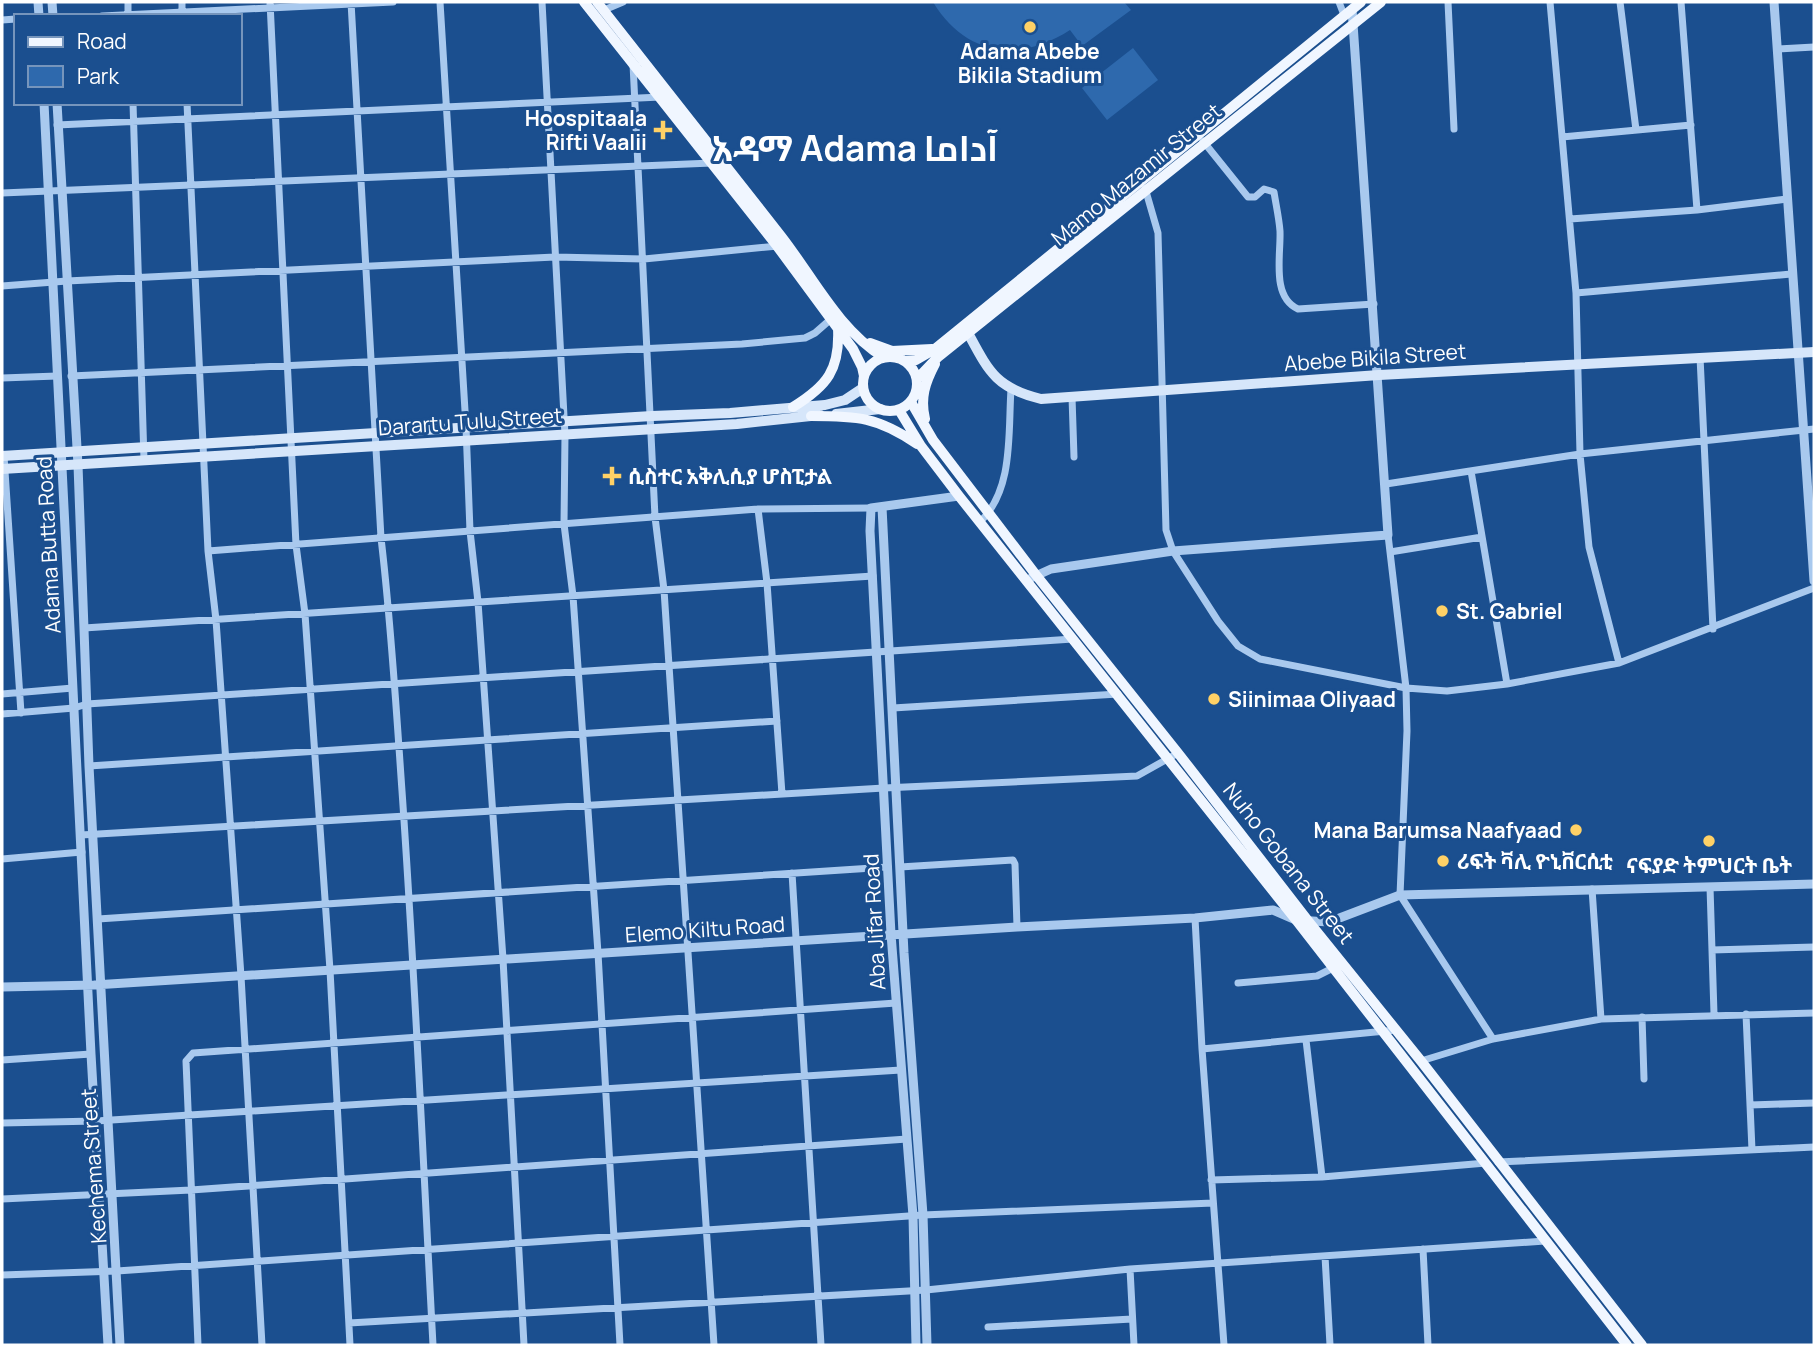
<svg xmlns="http://www.w3.org/2000/svg" width="1816" height="1347" font-family="Manrope,Cairo,'Noto Sans Ethiopic',sans-serif">
<rect width="100%" height="100%" fill="#1b4f8f"/>
<path fill="#2e69ad" d="M933,2H1124L1131,10L1082,46L1070,30C1019,63 966,56 933,2Z
M1133,48L1158,80L1107,120L1082,88Z"/>
<g fill="none" stroke-linecap="round" stroke-linejoin="round">
<path stroke="#a9c9ee" stroke-width="7" d="M128,2V16
M182,2V15
M270,2L296,545L305,614L330,970L350,1345
M351,2L381,538C391,622 396,706 402,791C415,976 423,1160 433,1345
M440,2L466,427L470,531L478,602L503,959L524,1345
M542,2L565,435L564,524L573,596L598,953L620,1345
M1339,2L1344,15
M1448,2L1454,129
M1550,2L1576,293L1580,454L1589,547L1619,663
M1620,2L1636,130
M1681,2L1697,210
M604,10L623,2
M102,16L393,2
M2,20L16,19
M1777,49L1814,47
M633,64L655,517L664,590L714,1345
M133,103L144,460
M187,103L208,551L216,620L241,976L262,1345
M57,125L661,97
M1562,137L1691,125
M1203,141L1248,197H1255L1264,189L1274,192C1276,205 1279,218 1280,231C1281,255 1271,297 1298,309L1374,304
M1145,188L1158,233L1166,530L1173,551L1218,621L1238,646L1260,659L1406,688L1447,691L1507,684L1619,663L1814,588
M2,193L712,163
M1570,219L1697,210L1787,199
M2,286L67,281L555,257L644,259L778,246
M1576,293L1791,274
M1700,357L1713,629
M71,376L742,344L805,338L815,333L831,319
M2,378L57,376
M1072,397L1074,457
M4,456L21,713
M1471,471L1507,684
M1386,484L1580,454L1814,429
M758,509L767,583L782,794
M980,522C1014,489 1008,433 1011,389
M1388,535L1406,688L1407,731L1400,895L1493,1039
M208,551L758,509L871,508
M1390,552L1482,537
M84,628L873,576
M2,694L73,688
M893,708L1118,694
M2,714L74,708L87,704L1073,639
M89,766L777,721
M81,835L884,788L1137,776L1178,753
M2,859L82,852
M900,867L1013,860L1015,864L1017,927
M792,873L821,1345
M1710,887L1714,1014
M1592,889L1601,1019
M1195,918L1202,1049L1224,1345
M98,919L888,867
M1712,950L1814,947
M1238,983L1317,976L1333,968
M1746,1014L1752,1150
M1642,1017L1644,1079
M1306,1040L1322,1177
M1202,1049L1396,1030
M2,1060L91,1054
M1421,1061L1493,1039L1601,1019L1814,1013
M1750,1105L1814,1103
M2,1123L96,1121L901,1070
M1498,1162L1814,1147
M1211,1180L1322,1177L1486,1163
M2,1199L191,1190L907,1139
M1423,1249L1428,1345
M1325,1256L1330,1345
M1130,1269L1134,1345
M2,1275L117,1271L923,1215L1213,1203
M349,1323L926,1290L1130,1269L1545,1241
M988,1327L1132,1319
M198,1345L186,1061L193,1053L896,1003"/>
<path stroke="#a9c9ee" stroke-width="9" d="M38,2L39,16
M52,2L53,16
M1774,2L1814,581
M44,103L91,1054L108,1345
M57,103L78,465L89,766L120,1345
M882,507L904,953L923,1215L927,1345
M1031,578L1051,569L1173,551L1388,535L1352,9
M2,987L94,985L1017,927L1195,918L1273,910L1296,920L1329,922L1400,895L1814,884
M916,1345L913,1216L891,934L870,531L871,508L959,496"/>
<path stroke="#d6e6fa" stroke-width="10" d="M968,333C989,372 996,388 1041,399L1379,375L1814,352
M836,414L880,409
M2,456L652,416L730,413L825,405L845,400L863,388
M2,469L737,424L820,415"/>
<path stroke="#f0f6ff" stroke-width="10" d="M584,2L777,246L853,349L862,367L864,376
M597,2C658,80 720,158 781,236C813,277 838,329 883,357
M870,343L892,351L932,349
M863 384a27 27 0 1 1 54 0a27 27 0 1 1-54 0Z
M906,361L916,360L935,349L1361,2
M917,379L938,357L1381,2
M911,402L933,440L1036,575L1178,753L1309,922L1421,1061L1642,1345
M793,407C827,386 840,370 838,328
M899,410L921,446L959,496L1296,920L1627,1345
M811,416C857,416 878,417 917,444
M925,419C920,398 925,383 935,364"/>
</g>
<g fill="#ffd166" stroke="#1b4f8f" stroke-width="2.5">
<circle cx="1030" cy="27" r="7"/>
<path d="M659.5 119.5h7v7h7v7h-7v7h-7v-7h-7v-7h7z"/>
<path d="M608.5 465.5h7v7h7v7h-7v7h-7v-7h-7v-7h7z"/>
<circle cx="1442" cy="611" r="7"/>
<circle cx="1214" cy="699" r="7"/>
<circle cx="1576" cy="830" r="7"/>
<circle cx="1709" cy="841" r="7"/>
<circle cx="1443" cy="861" r="7"/>
</g>
<g text-anchor="middle" dominant-baseline="central" stroke-width="6" stroke-linejoin="round" paint-order="stroke">
<g font-size="21" font-weight="bold" fill="#fff" stroke="#1b4f8f" text-anchor="start">
<text x="1030" y="51" text-anchor="middle">Adama Abebe<tspan x="1030" dy="24">Bikila Stadium</tspan></text>
<text x="647" y="118" text-anchor="end">Hoospitaala<tspan x="647" dy="24">Rifti Vaalii</tspan></text>
<text x="628" y="476">ሲስተር አቅሊሲያ ሆስፒታል</text>
<text x="1456" y="611">St. Gabriel</text>
<text x="1228" y="699">Siinimaa Oliyaad</text>
<text x="1562" y="830" text-anchor="end">Mana Barumsa Naafyaad</text>
<text x="1457" y="861">ሪፍት ቫሊ ዮኒቨርሲቲ</text>
<text x="1709" y="865" text-anchor="middle">ናፍያድ ትምህርት ቤት</text>
</g>
<g font-size="21" fill="#fff" stroke="#1b4f8f">
<text transform="translate(1136 174) rotate(-39)">Mamo Mazamir Street</text>
<text transform="translate(1375 357) rotate(-4)">Abebe Bikila Street</text>
<text transform="translate(470 421) rotate(-4)">Darartu Tulu Street</text>
<text transform="translate(48 545) rotate(-93)">Adama Butta Road</text>
<text transform="translate(1289 863) rotate(52)">Nuho Gobana Street</text>
<text transform="translate(874 922) rotate(-93)">Aba Jifar Road</text>
<text transform="translate(705 929) rotate(-4)">Elemo Kiltu Road</text>
<text transform="translate(93 1166) rotate(-94)">Kechema Street</text>
</g>
<g font-size="35" font-weight="bold" fill="#fff" stroke="#1b4f8f">
<text x="855" y="148">አዳማ Adama آداما</text>
</g>
</g>
<rect width="1816" height="1347" fill="none" stroke="#ffffff" stroke-width="7"/>
<rect x="14" y="14" width="228" height="91" fill="#1b4f8f" stroke="#7695bc" stroke-width="2"/>
<rect x="28" y="37" width="35" height="10" fill="#f0f6ff" stroke="#7695bc" stroke-width="2"/>
<text x="77" y="49" font-size="21" fill="#ffffff">Road</text>
<rect x="28" y="66" width="35" height="21" fill="#2e69ad" stroke="#7695bc" stroke-width="2"/>
<text x="77" y="84" font-size="21" fill="#ffffff">Park</text>
</svg>
